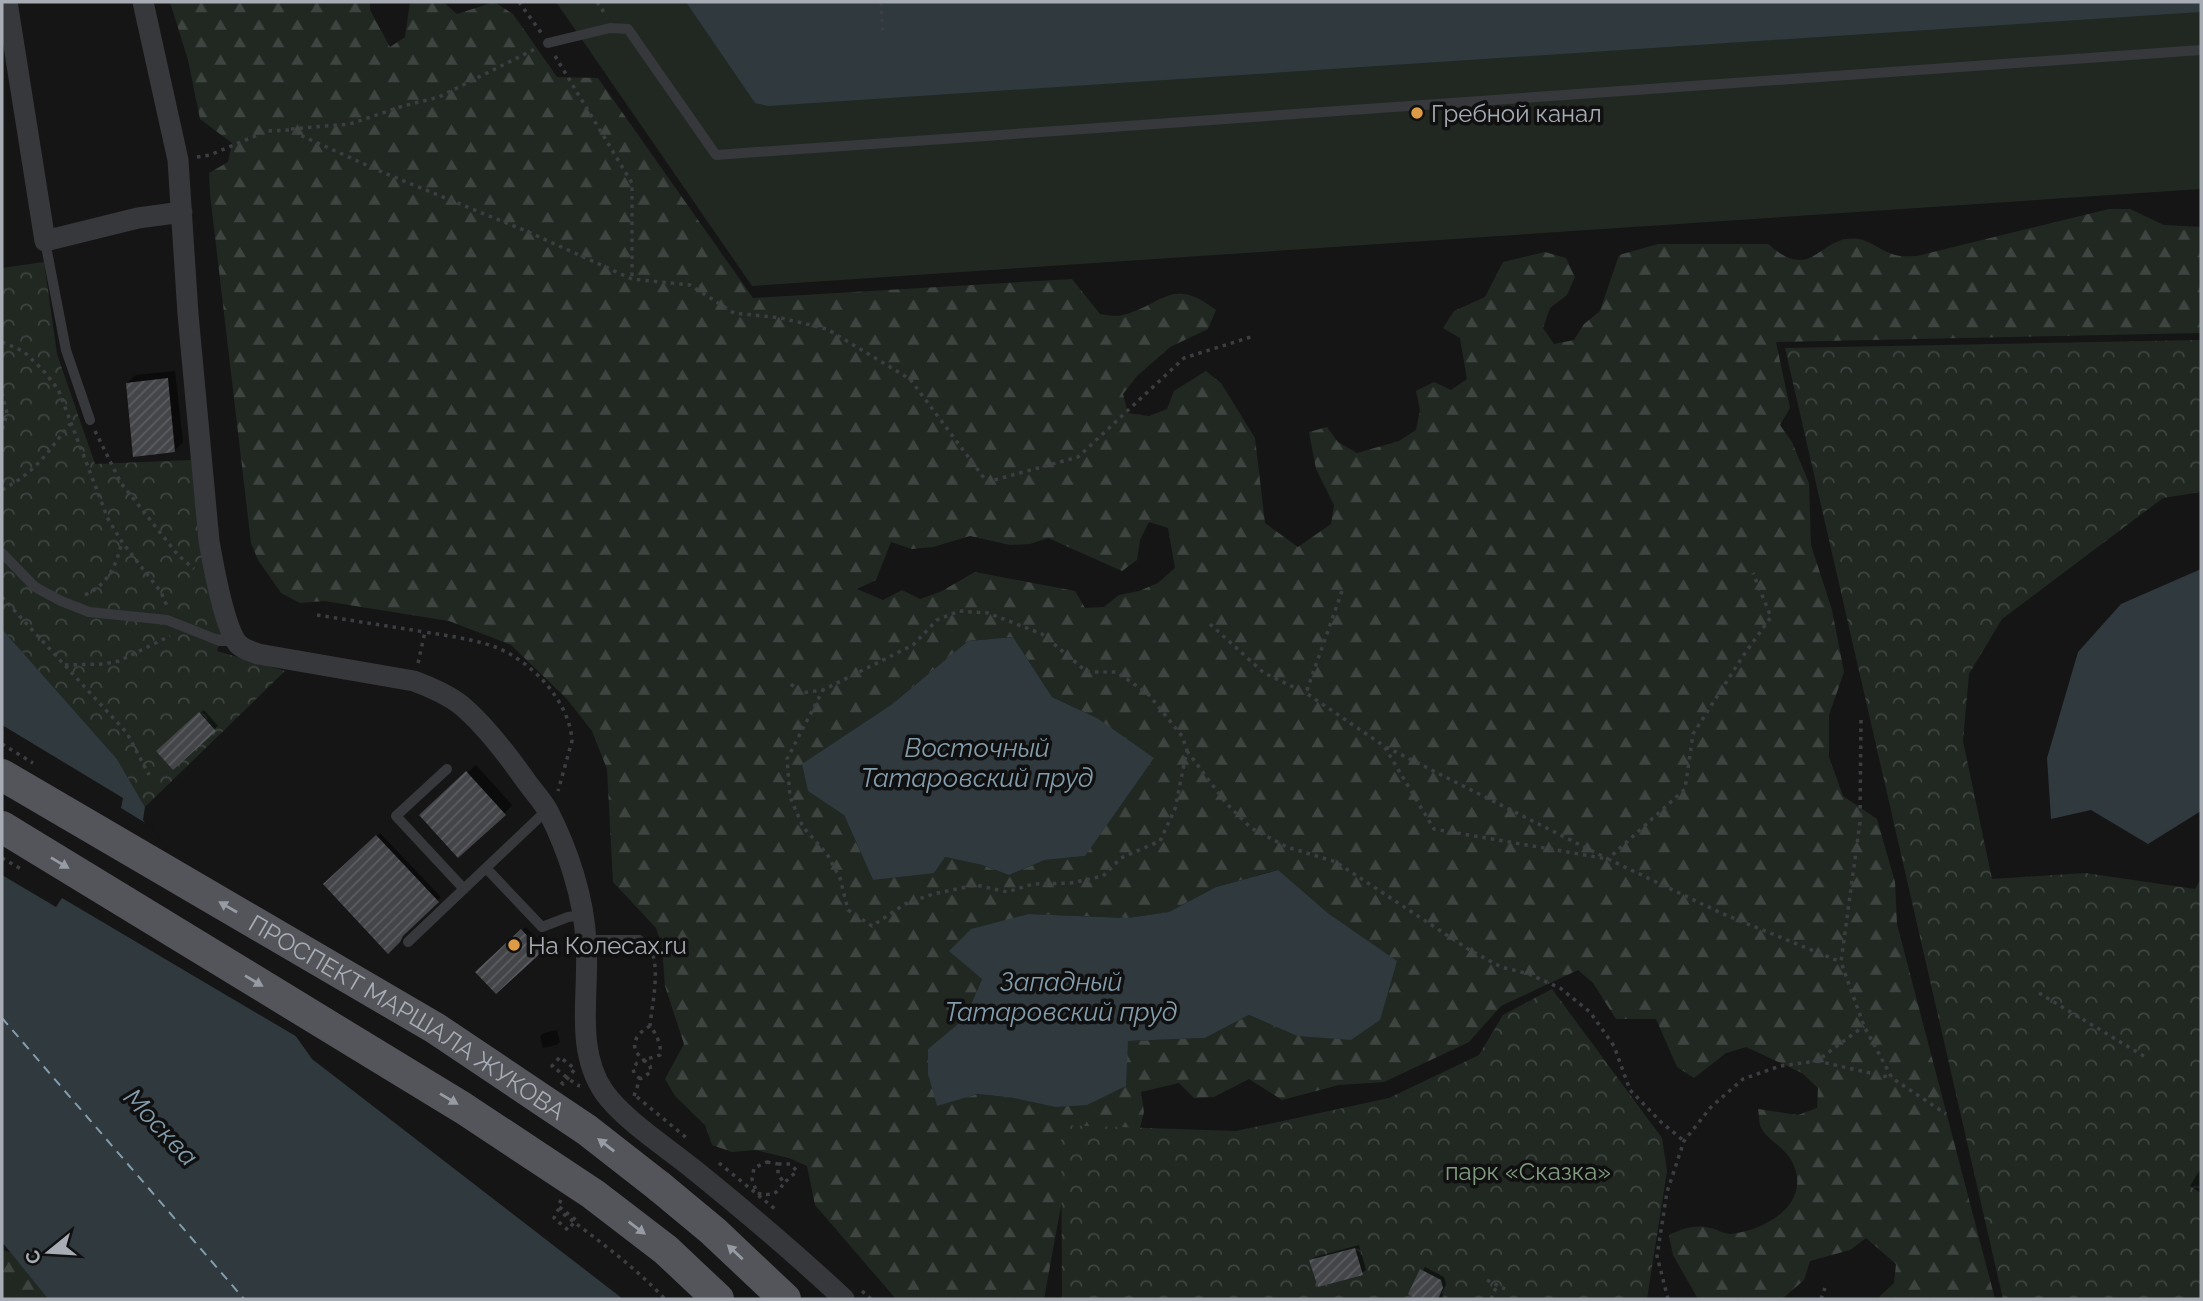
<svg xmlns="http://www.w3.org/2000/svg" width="2203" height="1301" font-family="Raleway,sans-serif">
<defs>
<pattern id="forest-firs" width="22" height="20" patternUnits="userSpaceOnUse" patternTransform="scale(1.75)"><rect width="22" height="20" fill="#212822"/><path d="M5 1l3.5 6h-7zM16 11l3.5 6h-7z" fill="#3e4440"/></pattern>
<pattern id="park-crowns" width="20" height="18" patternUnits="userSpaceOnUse" patternTransform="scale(1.75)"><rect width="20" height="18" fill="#212822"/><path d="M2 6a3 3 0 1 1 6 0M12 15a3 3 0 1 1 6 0" fill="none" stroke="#3e4440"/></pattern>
<pattern id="building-hatch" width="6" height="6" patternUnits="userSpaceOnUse" patternTransform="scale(1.75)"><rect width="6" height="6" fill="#444549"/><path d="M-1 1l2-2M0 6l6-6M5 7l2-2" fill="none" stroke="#5c5d61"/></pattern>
</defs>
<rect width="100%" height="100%" fill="#151516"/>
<path fill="#212822" d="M556,2H2201V189L752,286Z"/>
<path fill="url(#forest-firs)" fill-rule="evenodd" d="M170,2H370V10L390,47L405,37L410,2H443L457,14L494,2L513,14L557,77L598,78L753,298L1072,279L1100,314C1107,315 1116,317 1123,315C1164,304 1172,276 1216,310L1208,329L1170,347L1137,376L1123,394L1128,413L1149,416L1167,409L1174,391L1206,371L1221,383L1255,438L1265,523L1298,547L1331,524L1334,505L1316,469L1309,432L1327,427L1338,442L1357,453L1399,441L1416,430L1420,410L1416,391L1434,382L1451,390L1467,379L1460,338L1443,328L1454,311L1485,297L1503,262L1545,252L1566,258L1575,277L1567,295L1550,308L1543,328L1554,344L1574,340L1584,324L1600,311L1619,255L1658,244H1768C1814,285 1819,233 1859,239C1871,241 1883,252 1895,255C1901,257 1910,256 1917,256L2109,209H2130L2164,225L2201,227V333L1776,342L1790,408L1780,425L1792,442L1809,483L1811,545L1832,610L1844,672L1829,715V757L1843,796L1877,819L1895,882L1897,924L1995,1299H1880L1879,1297L1894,1283L1896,1264L1866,1238L1850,1250L1810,1261L1804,1280L1782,1299H1698L1673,1255L1669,1235C1682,1229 1695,1224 1710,1228C1717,1229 1723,1234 1731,1234C1760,1231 1801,1211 1797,1177C1793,1147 1766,1143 1760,1125C1759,1121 1759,1114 1758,1109L1798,1115L1817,1108L1818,1088L1802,1073L1746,1047L1726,1053L1694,1078L1677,1067L1656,1019H1616L1593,983L1578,970L1501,1006L1469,1042L1384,1082L1339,1085L1282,1100L1249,1079L1214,1097L1194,1098L1179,1083L1141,1092L1144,1112L1139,1132L1063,1195L1044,1299H896L815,1205L807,1166L789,1158L755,1150L732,1152L712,1145L705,1125L675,1096L665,1079L684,1044L665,986L662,946L656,928L613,882L607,769L592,731L566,698L511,645L449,621L324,601L300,603L281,593L258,560L251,543L210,194L209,173L228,162L232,143L200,119L188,60ZM1149,522L1168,528L1175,568L1158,583L1139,591L1119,595L1104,607L1085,608L1075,591L975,572L940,592L920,599L902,590L883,600L857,589L876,580L891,542L912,549L933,547L970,536L1010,545L1030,544L1048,538L1122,571L1137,560L1140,540ZM1013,637L1052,697L1097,718L1085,856L1045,860L1009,875L982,865L945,857L873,880L844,815L891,705L968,641ZM1277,870L1329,914L1297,1036L1249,1015L1205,1038L1128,1041L1014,1098L978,1094L937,1105L928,1049L965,1018L982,979L1029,914L1127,918L1169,912L1216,887Z
M2,1250L10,1252L48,1299H2Z"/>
<path fill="url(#park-crowns)" d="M44,262L57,354L95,464L191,460L201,554L224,632L217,651L285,671L145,807L117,759L2,629V268Z
M2201,340V492L2163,498L2002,619L1969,674L1963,741L1992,879L2085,873L2195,889L2201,879V1299H2003L1785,348Z
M1552,989L1662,1138L1667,1171L1647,1299H1062L1061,1125L1236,1131L1389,1098L1479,1055L1503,1015Z"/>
<path fill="#2f393e" d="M686,2H2201V12L768,106L755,103Z
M2201,569V811L2148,844L2091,810L2051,819L2047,758L2078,652L2121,604Z
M2,629L117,759L145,807L143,820L312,1059L623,1299H48L2,1242Z
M1013,637L1052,697L1097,718L1154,758L1085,856L1045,860L1009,875L982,865L945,857L934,873L873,880L844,815L808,791L802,764L891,705L968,641Z
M1278,870L1329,914L1397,961L1380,1020L1351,1040L1297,1036L1249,1015L1205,1038L1128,1041L1126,1086L1087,1105L1056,1107L1014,1098L978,1094L937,1106L928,1074V1049L965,1018L982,979L949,951L971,929L1029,914L1127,918L1169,912L1216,887Z"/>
<path fill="#151516" d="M2,725L123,798L121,808L152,827L304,1041L62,898L56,907L2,875Z"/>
<path fill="#0007" d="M175,371L183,442L174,451L127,383L136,375Z
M204,710L218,726L173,767L158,751Z
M476,765L512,805L504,814L429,807Z
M380,833L441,897L388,951L326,884Z
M526,927L545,947L496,992L478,972Z
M557,1030L560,1042L556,1045L543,1048L540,1036L544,1033Z
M2201,1168V1193L2190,1186Z
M1359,1245L1366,1270L1362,1273L1319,1285L1311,1260L1315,1257Z
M1425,1267L1444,1277L1446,1284L1442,1293L1444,1299H1418L1410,1294Z"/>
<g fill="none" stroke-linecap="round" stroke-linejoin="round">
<path stroke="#839dac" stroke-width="2" stroke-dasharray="9 7" stroke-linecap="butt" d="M2,1018L244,1299"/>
</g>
<path fill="url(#building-hatch)" d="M168,378L175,452L133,457L126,383Z
M199,712L216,731L173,770L156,751Z
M466,771L506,815L458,858L419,815Z
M376,835L439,902L403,936L400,942L388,954L323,884Z
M521,929L542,952L496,994L475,972Z
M1355,1248L1363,1275L1318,1287L1309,1260Z
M1420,1269L1441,1280L1443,1288L1438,1299H1415L1408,1294Z"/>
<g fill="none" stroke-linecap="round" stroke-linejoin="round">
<path stroke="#3c3e42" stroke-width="3.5" stroke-dasharray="3.5 5" stroke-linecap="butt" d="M519,2L542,34
M597,2L605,14
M881,2L883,36
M555,56L632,183V279
M291,129L350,124L403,106L439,97L537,48
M197,157L210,155L267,131L289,130L382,172L526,231L632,279L690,285L734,313L781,318L827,329L910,379L987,482L1078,457L1184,358L1254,336
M2,342L23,351L42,369L58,389L108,519L122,542L161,592L167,606
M2,393L7,413L2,431
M95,431L121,483L178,555L194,569
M2,490C38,470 45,455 70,424
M1342,591L1306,693L1384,746L1434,829L1608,859L1721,913L1841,962
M85,595C109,584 116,565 122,542
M2,597L127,733L149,775
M317,615L425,632
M1210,624L1264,673L1306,693
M418,663L425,632C449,636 473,639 495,647C532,661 570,702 572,741L558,791
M65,665L104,664L119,661L170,636
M791,684L801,693L823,690L913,645L937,620L959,611L988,613L1042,634L1087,672H1117L1149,695L1182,736L1187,750L1175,809L1160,841L1121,858L1103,876L1071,883L1033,884L1007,892L976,885L933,894L905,904L872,926L848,910L840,878L827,854L803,827L790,797L787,759L823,690
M1861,720L1860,822L1841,962L1864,1026L1892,1078L1946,1114
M2,744L33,763
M1386,747L1608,859L1685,789L1693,734L1743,656L1771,617L1753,573
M1187,751L1226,803L1251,828L1287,847L1336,862L1468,949L1501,967L1529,974L1560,988L1590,1012L1614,1046L1630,1090L1661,1122L1684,1141
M2,858L21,869
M2039,993L2147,1058
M1817,1061L1892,1078
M640,1079L634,1073L633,1068L637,1063L644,1060C628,1048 634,1035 650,1026
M561,1082L563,1084L575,1069L560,1057L552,1066L577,1085L580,1086
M634,1096L640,1079L651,1072L650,1066L644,1060L660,1055C662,1046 656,1033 650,1026C652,1004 662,963 648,945
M637,1097L688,1139
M767,1162L778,1164V1174L784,1183C776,1195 771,1196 757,1193L752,1179L754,1168Z
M719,1163L775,1209
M778,1164H790L797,1171L784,1183
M561,1200L558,1206L576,1220L568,1230L554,1218L558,1210C595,1238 633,1265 665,1299
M1487,1280L1505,1289
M862,1291L871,1299
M1491,1299L1497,1285
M1668,1299L1657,1256L1667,1192L1684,1141L1711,1107L1743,1079L1780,1066L1817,1061L1864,1026
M1821,1299L1825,1288"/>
<path stroke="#36383b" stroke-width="10" d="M548,43L610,28L628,29L716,155L2201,50
M45,241L66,350L90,420
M2,553L35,587L61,601L89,612L167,620L220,641H236
M447,769L396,816L464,889
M486,868L542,927L568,917L583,915
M586,940H639
M408,942L547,810"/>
<path stroke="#36383b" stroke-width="21" d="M7,2L45,241L138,218L182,212
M143,2L178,160L188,314L209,541C213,564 224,627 238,644C244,650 251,651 258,654L414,681C430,687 447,694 461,705C486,726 507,754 526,781C533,791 542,800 548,811C568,850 584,898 586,942C590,992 574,1048 604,1092C623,1119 666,1147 692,1168C744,1210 795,1253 844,1299"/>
<path stroke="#53555a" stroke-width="32" d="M660,1187L713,1231L785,1299"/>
<g stroke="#53555a" stroke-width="32">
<path id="s1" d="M2,775L435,1028L587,1130L660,1187"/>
<path d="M2,827L463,1108L593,1194L666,1250L718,1299"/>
</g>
</g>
<defs><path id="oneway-solid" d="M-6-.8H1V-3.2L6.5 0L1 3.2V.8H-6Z" transform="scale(1.75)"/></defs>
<g fill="#979ba3">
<use href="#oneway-solid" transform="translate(60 863) rotate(31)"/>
<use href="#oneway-solid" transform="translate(228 907) rotate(-150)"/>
<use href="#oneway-solid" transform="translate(254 981) rotate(31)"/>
<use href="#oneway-solid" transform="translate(449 1099) rotate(31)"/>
<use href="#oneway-solid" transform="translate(606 1145) rotate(-142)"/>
<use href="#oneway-solid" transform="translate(637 1228) rotate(37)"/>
<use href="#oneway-solid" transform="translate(735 1252) rotate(-137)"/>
</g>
<g fill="#dd9b46" stroke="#101011" stroke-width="2.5">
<circle cx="1417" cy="113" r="7"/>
<circle cx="514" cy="945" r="7"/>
</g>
<g text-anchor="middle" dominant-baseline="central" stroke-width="7" stroke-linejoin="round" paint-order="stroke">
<g font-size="24" fill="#a8adb5" stroke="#101011" text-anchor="start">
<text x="1431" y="113">Гребной канал</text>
<text x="528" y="945">На Колесах.ru</text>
</g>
<g font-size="24" fill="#a8adb5" stroke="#101011">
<text stroke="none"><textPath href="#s1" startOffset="472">ПРОСПЕКТ МАРШАЛА ЖУКОВА</textPath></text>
</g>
<g font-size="24" fill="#829e81" stroke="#101011">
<text x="1528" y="1171">парк «Сказка»</text>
</g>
<g font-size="26" font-style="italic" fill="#839dac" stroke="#101011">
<text x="977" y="748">Восточный<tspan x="977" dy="30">Татаровский пруд</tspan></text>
<text x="1061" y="982">Западный<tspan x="1061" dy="30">Татаровский пруд</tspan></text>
<text transform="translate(161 1127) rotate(47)">Москва</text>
</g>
</g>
<rect width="2203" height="1301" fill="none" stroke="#a8adb5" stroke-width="7"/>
<g transform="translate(49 1252) rotate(252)" stroke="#101011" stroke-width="5" paint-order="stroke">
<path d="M0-5L12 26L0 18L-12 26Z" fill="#a8adb5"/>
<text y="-10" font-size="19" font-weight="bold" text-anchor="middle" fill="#a8adb5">С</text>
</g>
</svg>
